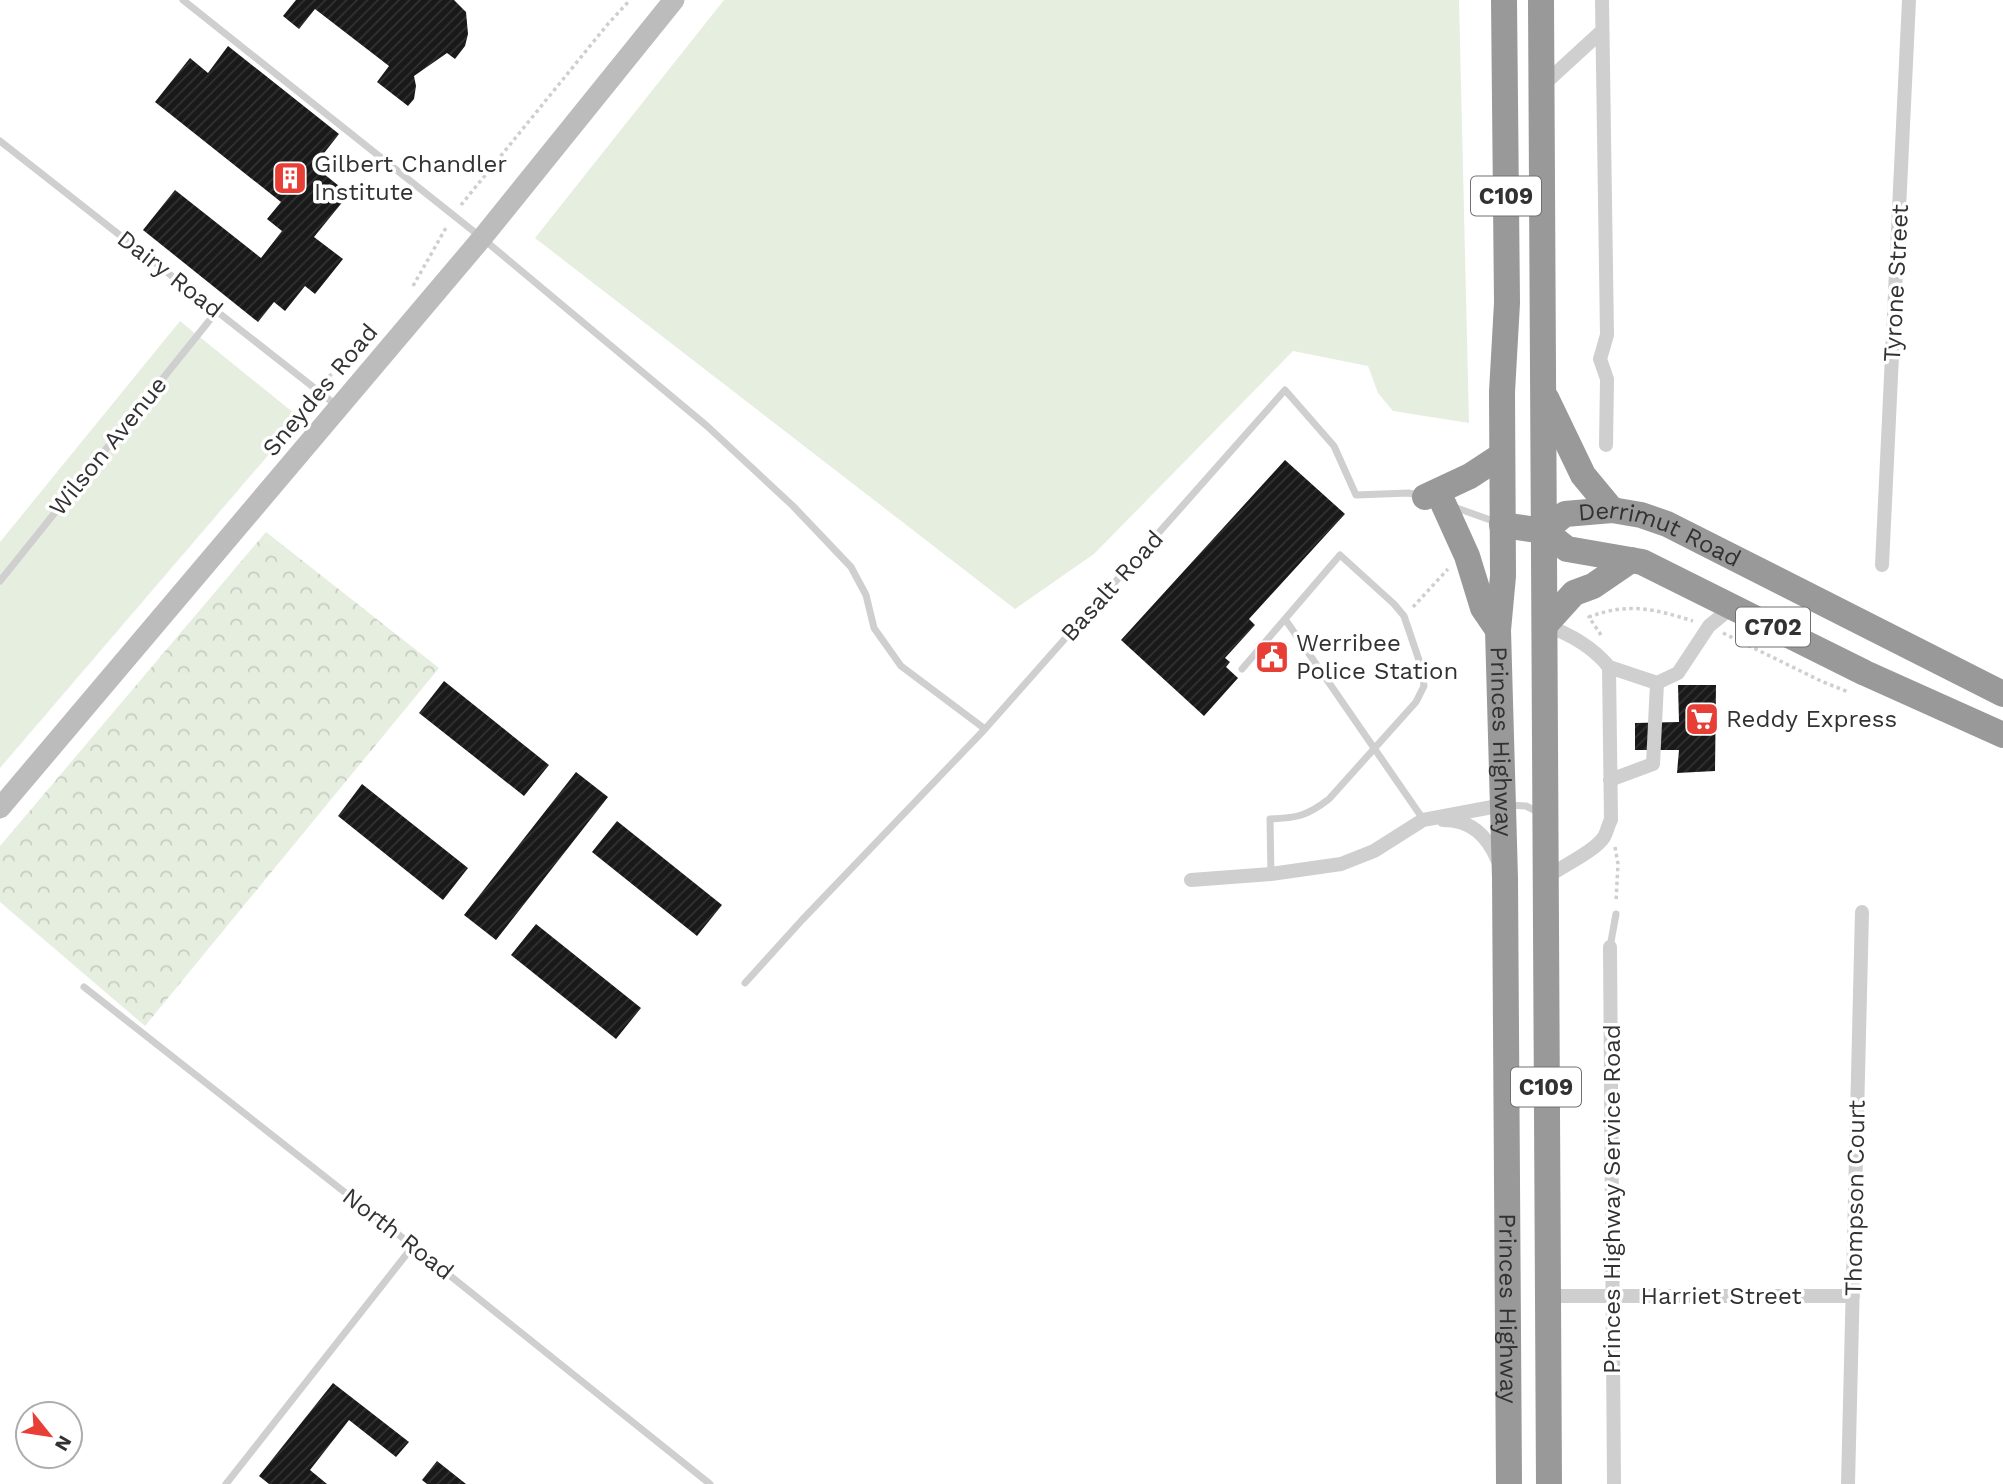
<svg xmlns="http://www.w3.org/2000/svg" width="2003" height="1484" font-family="'Work Sans',sans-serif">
<defs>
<pattern id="forest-crowns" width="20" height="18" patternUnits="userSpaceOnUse" patternTransform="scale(1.75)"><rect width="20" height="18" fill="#e6eee0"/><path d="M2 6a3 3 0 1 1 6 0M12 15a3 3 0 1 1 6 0" fill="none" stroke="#c6cdc1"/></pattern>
<pattern id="building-hatch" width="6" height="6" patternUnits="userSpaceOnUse" patternTransform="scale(1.75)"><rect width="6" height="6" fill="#191919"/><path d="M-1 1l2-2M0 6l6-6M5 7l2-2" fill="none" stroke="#323232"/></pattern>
</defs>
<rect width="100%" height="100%" fill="#fff"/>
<path fill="#e6eee0" d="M724,0H1459L1469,423L1393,411L1378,393L1368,366L1293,351L1094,554L1015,609L535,238Z
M180,321L300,418L0,768V542Z"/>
<path fill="url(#forest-crowns)" d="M266,532L439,668L145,1026L0,902V846Z"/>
<path fill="url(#building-hatch)" d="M296,0H454L466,12L468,34L465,46L455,59L447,53L414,76L416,86L414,99L408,106L377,82L389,66L315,9L299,29L283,16Z
M228,46L339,134L314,166L349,194L314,237L343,259L315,294L305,286L285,311L274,302L258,322L143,230L175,190L261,258L282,231L267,219L281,202L155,102L190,58L208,73Z
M1285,460L1345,514L1249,619L1255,625L1225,658L1230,662L1226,667L1238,678L1204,716L1121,640Z
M444,681L549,765L524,796L419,713Z
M1678,685H1716L1715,771L1677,773L1679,750H1635V723L1679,722Z
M576,772L608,797L496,940L464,915Z
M362,784L468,868L443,900L338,816Z
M617,821L722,905L697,936L592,852Z
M536,924L641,1008L616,1039L511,955Z
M333,1383L409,1442L396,1457L349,1420L310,1470L327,1484H269L259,1476Z
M437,1461L466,1484H427L422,1480Z"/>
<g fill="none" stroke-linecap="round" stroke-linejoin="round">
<path stroke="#cfcfcf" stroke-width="3.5" stroke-dasharray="3.5 3.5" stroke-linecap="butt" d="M461,205L607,25L630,0
M413,286L447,226
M323,380L348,364
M1413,607L1448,569
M1723,633L1823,682L1849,692
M1601,635L1589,617C1629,602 1654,609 1693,621
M1615,847L1618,864L1616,902"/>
<path stroke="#cfcfcf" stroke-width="7" d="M183,0L482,238L707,426L793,506L851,567L866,595L874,628L901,666L985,729
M0,141L336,405
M1451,506L1496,522
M0,581L217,311
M1285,619L1423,819
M1242,669L1340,555L1394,604L1404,616L1421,666L1424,686L1416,702L1329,799C1307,816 1297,818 1270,819L1271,874
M1508,805L1526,806L1540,813
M1610,947L1616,914
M745,983L802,920L985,729L1285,390L1334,446L1356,495L1409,493L1420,496
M84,987L413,1246L710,1484
M226,1484L413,1246"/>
<path stroke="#cfcfcf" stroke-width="14" d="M1602,0L1607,335L1600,359L1607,379L1606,445
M1542,86L1602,31
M1882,565L1909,0
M1545,625C1570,634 1592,646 1609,667L1611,820C1608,825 1607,832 1604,837C1594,852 1562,866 1546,878
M1609,667L1657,683
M1610,780L1653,764L1657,683L1678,673L1709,626L1732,607
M1443,820C1471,820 1487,835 1498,861
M1191,880L1271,874L1341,864L1374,851L1423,820L1503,805
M1610,947L1614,1484
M1547,1296H1853
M1848,1484L1862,912"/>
<path stroke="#bcbcbc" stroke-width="21" d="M0,808L482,238L674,0"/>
<g stroke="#999" stroke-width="26">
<path id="s1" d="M1504,0L1507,303L1502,392L1503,576L1498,630L1505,878L1509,1484"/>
<path d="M1541,0L1549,1484"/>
<path d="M1546,398L1583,475L1612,510"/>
<path d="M1425,497L1470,476L1502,455"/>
<path d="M1443,503L1467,556L1483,608L1498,630"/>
<path d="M1502,525L1544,531L1567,549L1573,550L1642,562L1865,673L2003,735"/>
<path id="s2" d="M1544,531L1565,514L1612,510L1641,515L1667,524L2003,694"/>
<path d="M1545,625L1574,593L1593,586L1631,560"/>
</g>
</g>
<defs>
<g id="building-square" transform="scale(1.75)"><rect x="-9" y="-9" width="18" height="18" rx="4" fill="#e73e36" stroke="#fff"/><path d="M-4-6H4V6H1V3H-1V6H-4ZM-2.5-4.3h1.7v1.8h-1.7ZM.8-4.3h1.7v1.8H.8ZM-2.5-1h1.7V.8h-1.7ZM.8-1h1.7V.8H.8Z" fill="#fff"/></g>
<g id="civic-square" transform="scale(1.75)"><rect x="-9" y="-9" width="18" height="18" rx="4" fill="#e73e36" stroke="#fff"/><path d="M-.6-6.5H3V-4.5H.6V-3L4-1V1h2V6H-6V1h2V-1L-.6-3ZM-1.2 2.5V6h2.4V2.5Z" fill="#fff"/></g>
<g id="supermarket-square" transform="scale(1.75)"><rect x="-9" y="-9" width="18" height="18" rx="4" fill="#e73e36" stroke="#fff"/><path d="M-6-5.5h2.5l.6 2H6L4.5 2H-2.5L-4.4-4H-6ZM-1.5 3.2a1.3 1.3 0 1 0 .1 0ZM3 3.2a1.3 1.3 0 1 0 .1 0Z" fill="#fff"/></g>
</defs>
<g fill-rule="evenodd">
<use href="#building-square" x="290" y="178"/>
<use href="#civic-square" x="1272" y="657"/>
<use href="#supermarket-square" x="1702" y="719"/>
</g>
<g text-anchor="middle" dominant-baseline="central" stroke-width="7" stroke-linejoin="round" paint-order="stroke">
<g fill="#fff" stroke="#707070" stroke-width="2">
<rect x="1471" y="176.5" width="70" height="39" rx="5"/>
<rect x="1736" y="607.5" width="74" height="39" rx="5"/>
<rect x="1511" y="1067.5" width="70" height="39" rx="5"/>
</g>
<g font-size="23" font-weight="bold" fill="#323232">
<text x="1506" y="196">C109</text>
<text x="1773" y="627">C702</text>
<text x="1546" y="1087">C109</text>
</g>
<g font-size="24" fill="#323232" stroke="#fff" text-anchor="start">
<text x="314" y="164">Gilbert Chandler<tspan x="314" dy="28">Institute</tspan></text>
<text x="1296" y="643">Werribee<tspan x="1296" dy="28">Police Station</tspan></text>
<text x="1726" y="719">Reddy Express</text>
</g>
<g font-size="24" fill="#323232" stroke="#fff">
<text transform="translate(170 274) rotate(38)">Dairy Road</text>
<text transform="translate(1896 283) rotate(-87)">Tyrone Street</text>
<text transform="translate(320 390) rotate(-50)">Sneydes Road</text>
<text transform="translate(108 446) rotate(-51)">Wilson Avenue</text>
<text stroke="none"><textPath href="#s2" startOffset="126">Derrimut Road</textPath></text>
<text transform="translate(1112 586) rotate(-48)">Basalt Road</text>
<text stroke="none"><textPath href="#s1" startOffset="742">Princes Highway</textPath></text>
<text transform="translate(1855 1198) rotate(-89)">Thompson Court</text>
<text transform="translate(1612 1199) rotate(-90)">Princes Highway Service Road</text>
<text transform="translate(398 1234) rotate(38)">North Road</text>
<text x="1721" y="1296">Harriet Street</text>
<text stroke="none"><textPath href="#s1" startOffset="1309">Princes Highway</textPath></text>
</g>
</g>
<g transform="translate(49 1435) rotate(120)"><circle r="33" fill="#ffffff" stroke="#adadad" stroke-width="2"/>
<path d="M0-5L12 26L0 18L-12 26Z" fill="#e73e36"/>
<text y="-10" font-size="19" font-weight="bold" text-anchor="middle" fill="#323232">N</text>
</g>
</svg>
